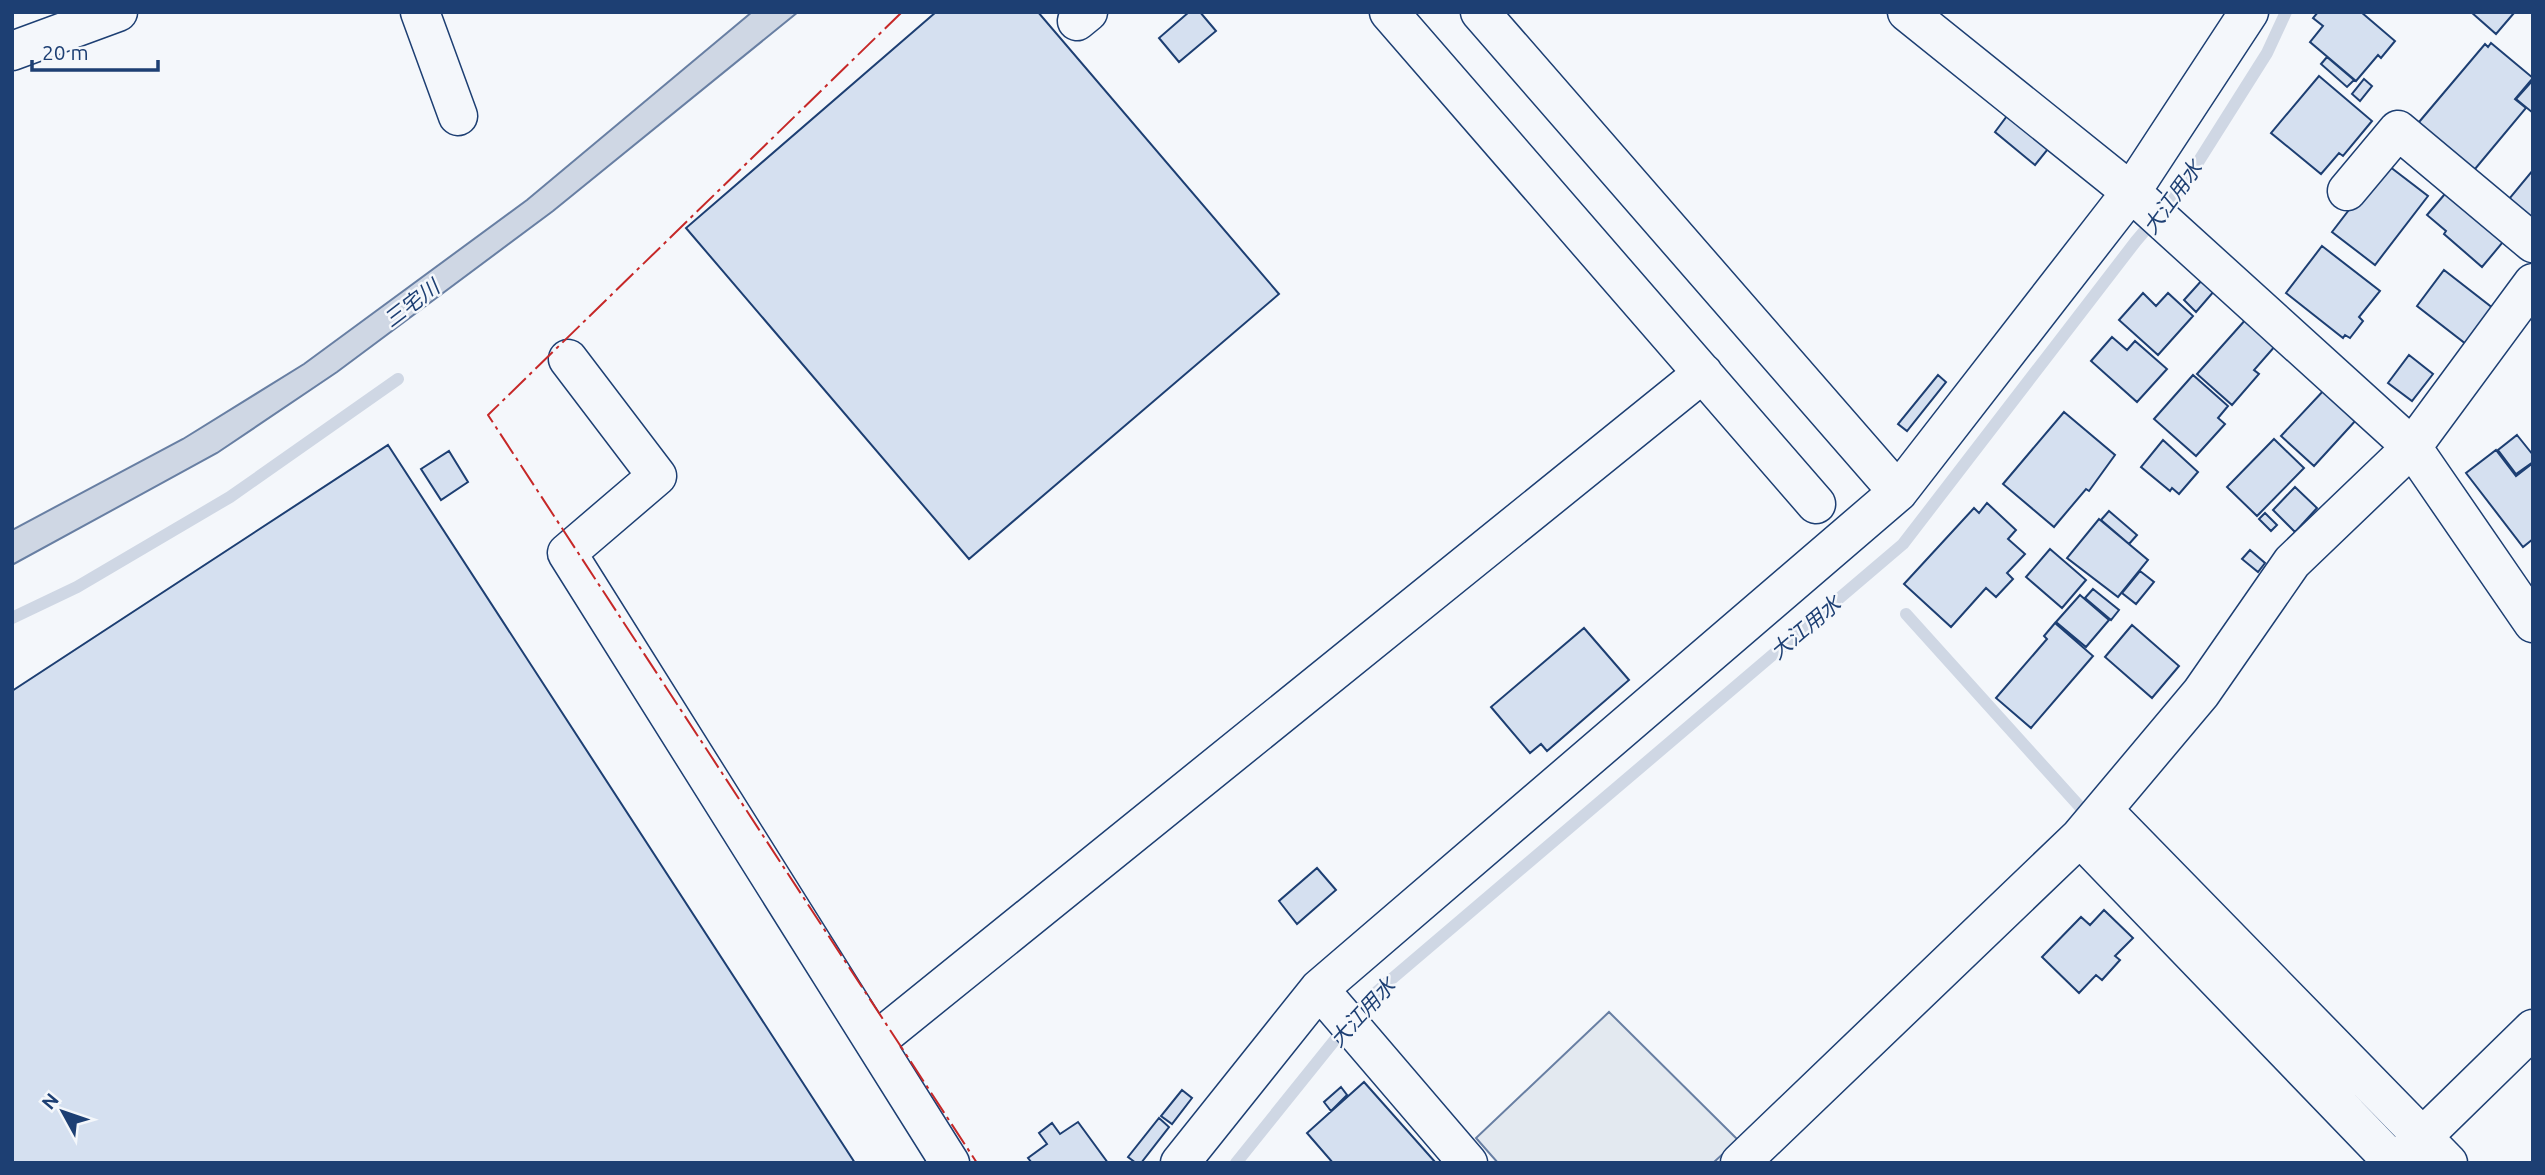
<svg xmlns="http://www.w3.org/2000/svg" width="2545" height="1175" font-family="Ubuntu,'Noto Sans JP',sans-serif">
<rect width="100%" height="100%" fill="#f4f7fb"/>
<path fill="#e3e9f0" stroke="#687fa3" stroke-width="2" d="M1609,1012L1738,1140L1713,1163H1498L1476,1138Z"/>
<path fill="#cfd7e4" stroke="#687fa3" stroke-width="2" d="M752,12H798L553,211L337,372L217,453L12,565V530L183,439L304,364L527,200Z"/>
<g fill="none" stroke-linecap="round" stroke-linejoin="round">
<path stroke="#cfd7e4" stroke-width="12" d="M1906,614L2081,808
M12,618L77,587L230,497L398,379
M1236,1163L1367,1000L1903,544L2136,241L2183,186L2267,53L2286,12"/>
</g>
<path fill="#d5e0f0" stroke="#1d3f73" stroke-width="2" d="M936,12H1038L1279,294L969,559L686,228Z
M1189,12H1200L1216,31L1179,62L1159,38Z
M2318,12H2361L2395,41L2381,58L2378,55L2356,81L2310,42L2323,26L2313,18Z
M2471,12H2513L2514,13L2496,34Z
M2491,43L2533,78L2515,99L2526,108L2470,175L2414,128L2485,44L2488,47Z
M2327,57L2354,80L2347,87L2321,64Z
M2319,76L2372,121L2343,156L2339,153L2321,174L2271,133Z
M2364,79L2372,86L2360,101L2352,94Z
M2533,80V113L2516,99Z
M2007,116L2048,149L2035,165L1995,132Z
M2385,163L2428,196L2375,265L2332,232Z
M2533,170V229L2504,205Z
M2450,188L2508,236L2482,267L2444,234L2446,231L2427,215Z
M2322,246L2380,291L2359,317L2363,321L2350,338L2345,335L2343,338L2286,293Z
M2444,270L2494,309L2466,344L2417,306Z
M2203,279L2215,290L2196,312L2184,300Z
M2143,293L2156,306L2168,293L2193,316L2158,355L2119,320Z
M2247,318L2276,345L2254,370L2259,374L2232,405L2197,374Z
M2112,337L2127,350L2135,341L2167,369L2137,402L2091,361Z
M2409,355L2433,374L2412,401L2388,383Z
M1938,375L1946,382L1907,431L1898,424Z
M2193,375L2228,406L2218,418L2225,424L2196,456L2154,419Z
M2325,389L2357,419L2314,466L2281,436Z
M2064,412L2115,455L2089,491L2086,489L2054,527L2003,484Z
M2517,435L2533,455V462L2516,474L2498,450Z
M2274,439L2304,468L2257,516L2227,487Z
M2163,440L2198,472L2179,494L2172,488L2170,491L2141,467Z
M388,445L855,1163H12V691Z
M2496,450L2516,476L2533,463V539L2523,547L2466,473Z
M449,451L468,482L441,500L421,469Z
M2295,487L2317,508L2295,532L2273,510Z
M1987,503L2016,530L2008,539L2025,554L2007,573L2013,579L1996,597L1986,588L1951,627L1904,584L1974,508L1979,513Z
M2109,511L2137,535L2129,544L2101,520Z
M2265,513L2277,525L2271,531L2259,519Z
M2099,519L2148,560L2118,597L2067,558Z
M2050,549L2086,580L2062,608L2026,577Z
M2250,550L2265,563L2258,572L2242,559Z
M2140,571L2154,582L2136,604L2122,593Z
M2093,589L2119,610L2111,620L2085,598Z
M2080,595L2109,620L2086,647L2056,622Z
M2055,623L2093,656L2031,728L1996,698L2047,639L2044,636Z
M2132,625L2179,666L2152,698L2105,657Z
M1584,628L1629,680L1547,751L1541,744L1530,753L1491,707Z
M1317,868L1336,890L1297,924L1279,901Z
M2104,910L2133,938L2115,956L2120,960L2102,980L2096,975L2079,993L2042,957L2081,917L2090,925Z
M1364,1082L1436,1163H1333L1307,1133Z
M1341,1087L1347,1095L1331,1111L1324,1102Z
M1182,1090L1192,1098L1172,1124L1161,1116Z
M1159,1118L1169,1127L1141,1163H1136L1128,1157Z
M1078,1122L1108,1163H1032L1028,1158L1047,1144L1039,1133L1052,1123L1060,1134Z"/>
<g fill="none" stroke-linecap="round" stroke-linejoin="round">
<g stroke="#1d3f73" stroke-width="41">
<path id="minor" d="M420,12L458,116
M1389,12L1816,504
M1480,12L1898,492
M1907,12L2131,192L2412,447L2533,623
M1077,21L1088,12
M12,51L118,12
M2347,191L2398,130L2533,243
M568,359L657,476L567,553L950,1163
M2103,810L2448,1163
M2080,837L2394,1163
M1319,989L1468,1163
M875,1042L1703,373
M2405,1154L2533,1029
M1180,1163L1319,989L1898,492L2131,192L2249,12
M1740,1163L2080,837L2201,693L2292,562L2412,447L2533,283"/>
</g>
<use href="#minor" stroke="#f4f7fb" stroke-width="38"/>
<path stroke="#c62828" stroke-width="2" stroke-dasharray="24 5 3.5 5" stroke-linecap="butt" d="M902,12L488,415L977,1163"/>
</g>
<g text-anchor="middle" dominant-baseline="central" stroke-width="5" stroke-linejoin="round" paint-order="stroke">
<g font-size="21" font-style="italic" fill="#1d3f73" stroke="#f4f7fb">
<text transform="translate(2172 197) rotate(-54)">大江用水</text>
<text transform="translate(411 303) rotate(-37)">三宅川</text>
<text transform="translate(1805 627) rotate(-40)">大江用水</text>
<text transform="translate(1362 1012) rotate(-47)">大江用水</text>
</g>
</g>
<rect width="2545" height="1175" fill="none" stroke="#1d3f73" stroke-width="28"/>
<g transform="translate(63 1112) rotate(310)" stroke="#f4f7fb" stroke-width="5" paint-order="stroke">
<path d="M0-5L12 26L0 18L-12 26Z" fill="#1d3f73"/>
<text y="-10" font-size="19" font-weight="bold" text-anchor="middle" fill="#1d3f73">N</text>
</g>
<path d="M32 60v10h126v-10" fill="none" stroke="#1d3f73" stroke-width="3.5"/>
<text x="42" y="60" font-size="21" fill="#1d3f73" stroke="#f4f7fb" stroke-width="5" paint-order="stroke">20 m</text>
</svg>
